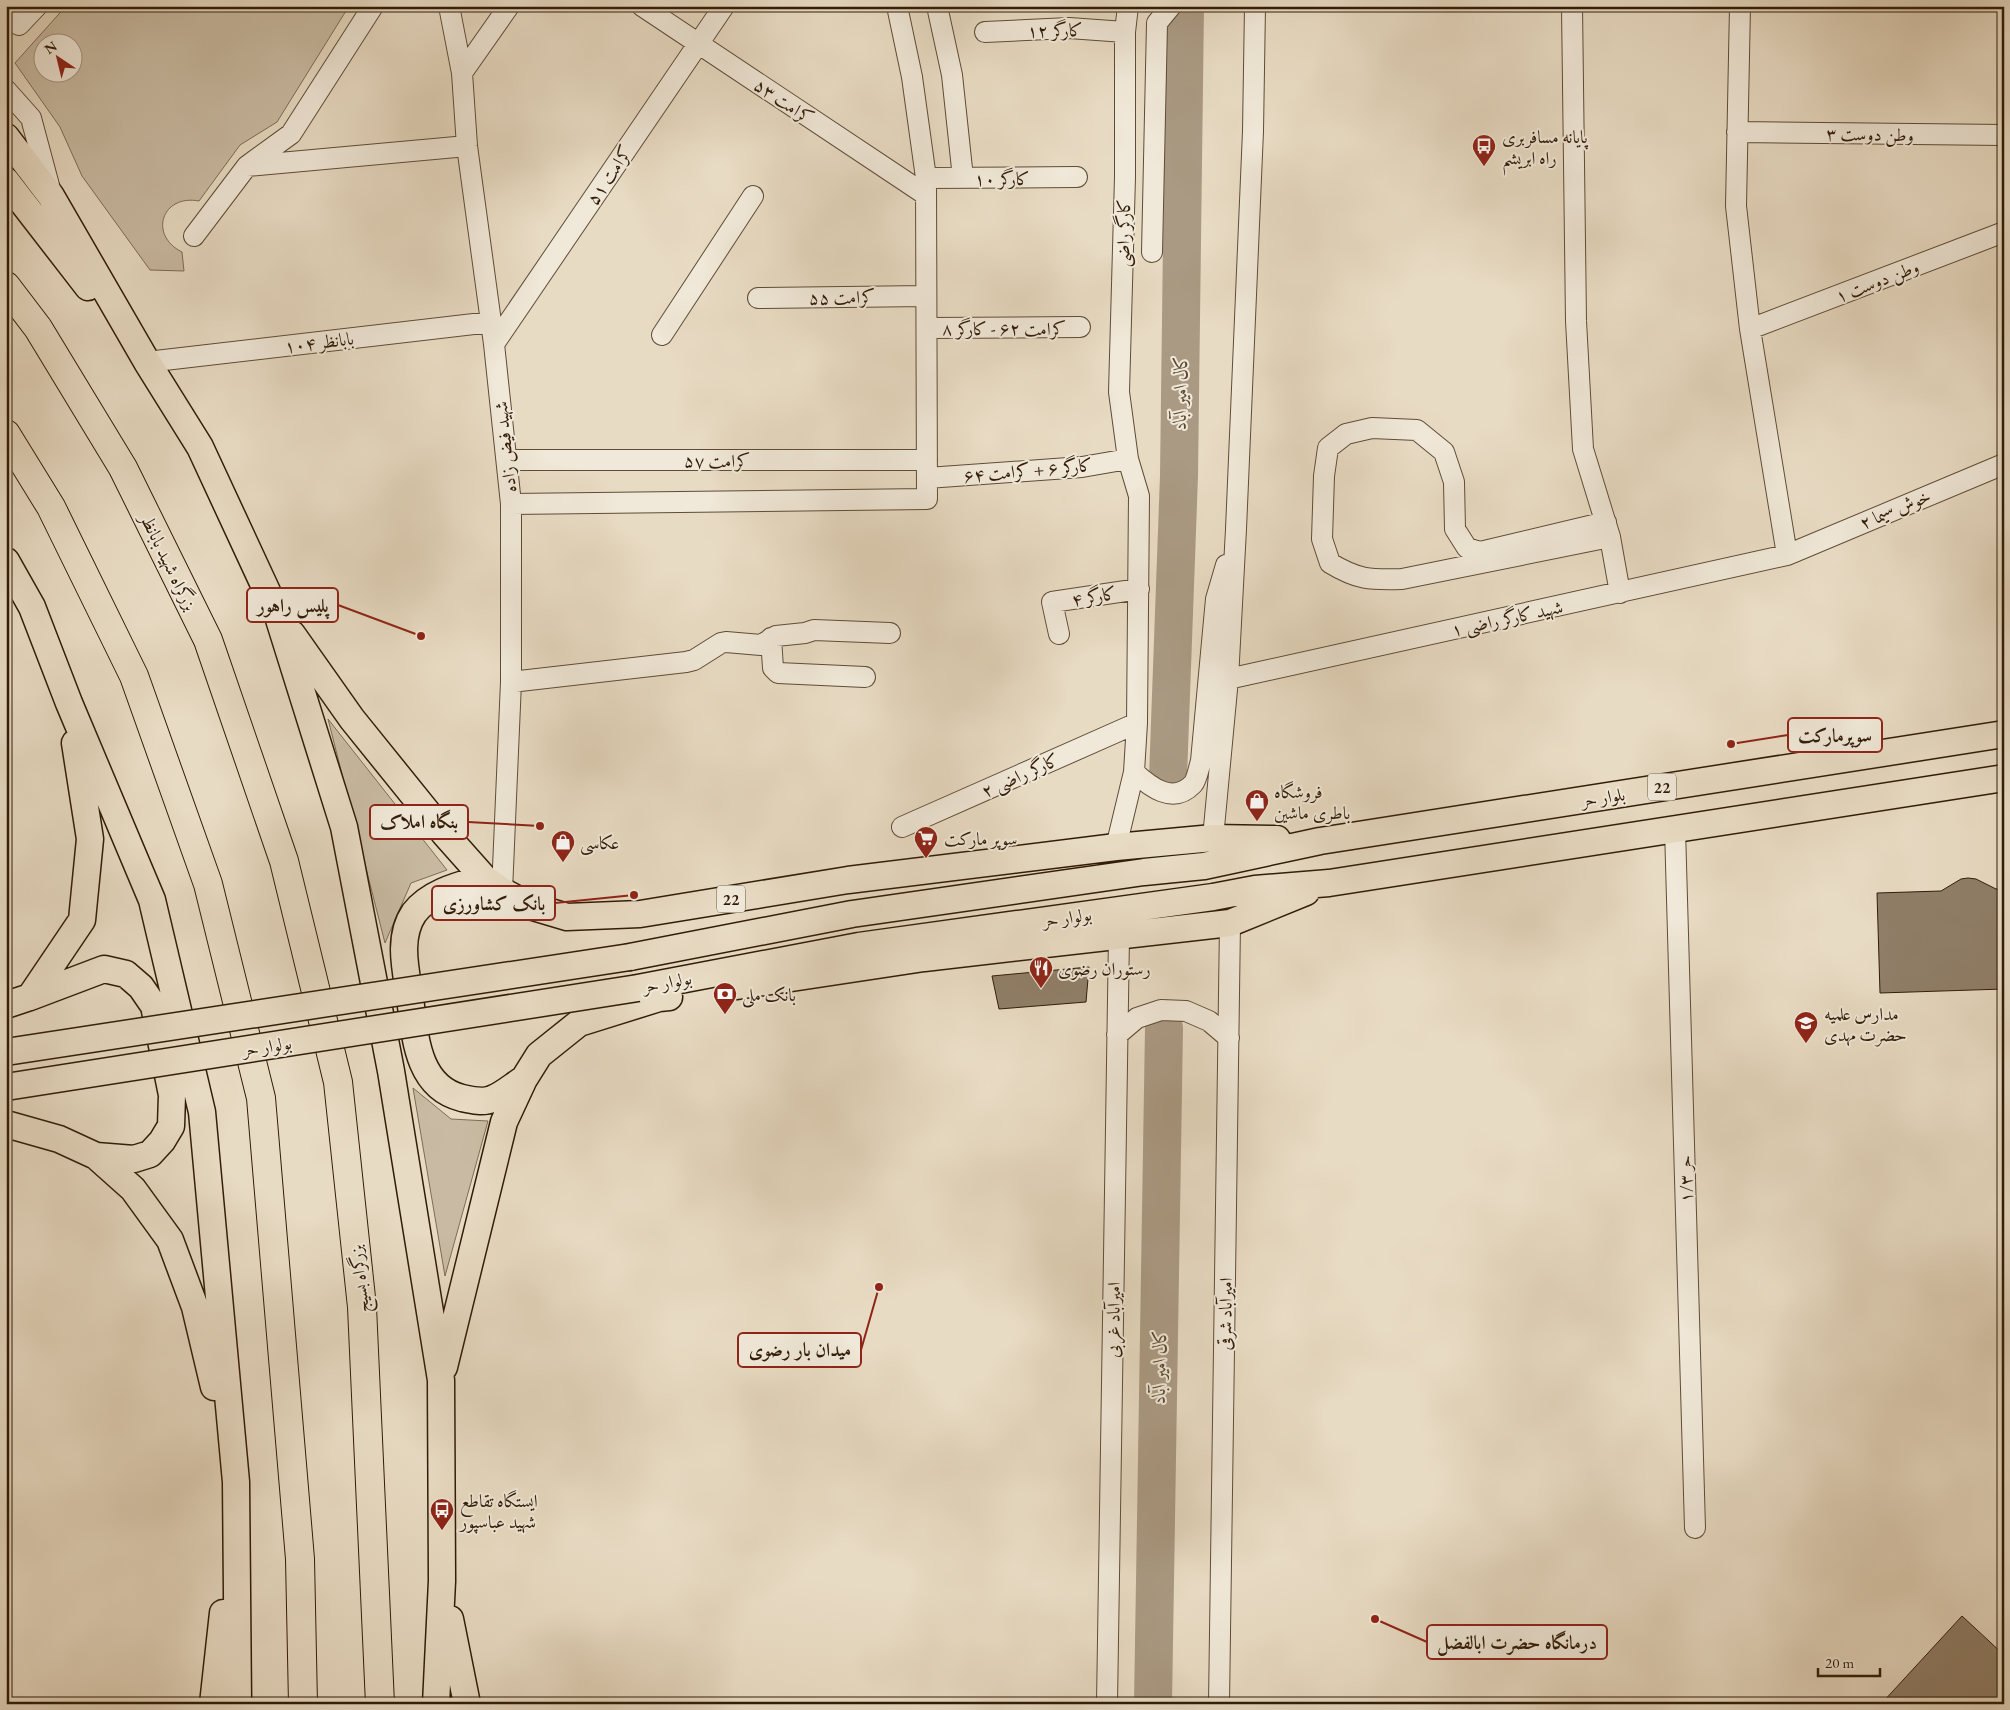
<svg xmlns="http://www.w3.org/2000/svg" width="2010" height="1710" font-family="'EB Garamond',Amiri,serif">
<rect width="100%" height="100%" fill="#e8dbc3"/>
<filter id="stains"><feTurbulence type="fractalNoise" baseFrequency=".004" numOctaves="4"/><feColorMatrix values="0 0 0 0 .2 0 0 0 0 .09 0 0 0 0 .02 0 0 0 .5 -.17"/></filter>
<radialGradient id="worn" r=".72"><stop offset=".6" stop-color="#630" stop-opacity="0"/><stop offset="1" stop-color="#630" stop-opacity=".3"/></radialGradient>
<path fill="#c9bba3" stroke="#7d6c56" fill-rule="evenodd" d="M66,6H349L277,122L240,145L199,201C162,194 148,235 182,252L184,271L150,270L82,176L60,127L15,63ZM42,42H72V72H42Z
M328,719L447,870L411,883L385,943Z
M413,1088L451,1119L488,1121L445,1276Z"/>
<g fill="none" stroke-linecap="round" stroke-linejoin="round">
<path stroke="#aa9a83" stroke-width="38" d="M1168,777L1179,476L1185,6
M1153,1704L1164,1028"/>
</g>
<path fill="#907f69" stroke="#311c08" d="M1968,878L1976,879L1996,889H2004V989L1880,993L1877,893L1941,891L1961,879Z
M1089,967L1086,1002L999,1009L992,976Z
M1962,1616L2004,1655V1704H1881Z"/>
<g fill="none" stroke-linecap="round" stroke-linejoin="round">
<g stroke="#5f4c37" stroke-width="22">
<path id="minor" d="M449,6L462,73L467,146L494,344L511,504V682L502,891
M642,6L926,195
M937,6L952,75L963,178
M1572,6L1576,321L1583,449L1610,537L1620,593
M1740,6L1736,206L1750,329L1787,555
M6,16L19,25L37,6
M985,32L1069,28L1125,32
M462,73L509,6
M6,90L31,118L50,189
M1737,132L2004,135
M247,166L467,146
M926,178L1077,177
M194,236L247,166L291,134L373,6
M1152,252L1157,23L1171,6
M758,298L926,296
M927,328L1080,327
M1750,329L2004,232
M662,335L753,196
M494,344L724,6
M147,362L491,322
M507,460H927
M927,478L1082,467L1128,459
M511,504L927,499L926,178L912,77L897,6
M1606,522L1480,552L1467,548L1455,529L1454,482L1444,452L1417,430L1372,428L1346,434L1328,448L1324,476L1322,539L1330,563C1358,580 1370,580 1402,579L1610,537
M1059,634L1052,602L1139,589
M771,638L773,668L778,673L865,677
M1228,679L1787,555L2004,464
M511,682L686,662L694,660L721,643L726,642L761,645L776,636L805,633L814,630L890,633
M1134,772C1150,787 1173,805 1193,784C1197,779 1199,767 1201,761L1216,599L1226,565
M902,827L1137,723
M1675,829L1695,1528
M1213,838L1228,679L1236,529L1253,131L1255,6
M1116,847L1134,772L1137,723L1139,496L1128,459L1119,392L1125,177V32L1128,6
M1117,1035L1137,1018L1161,1010L1186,1011L1209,1021L1229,1038
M1107,1704L1119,936
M1219,1704L1230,923"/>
</g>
<g stroke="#311c08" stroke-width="29">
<path id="major" d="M6,137L51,196L147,362L200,447L277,613L344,827L391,1071L441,1380L442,1581L436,1704
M6,181L88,287
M6,561L32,607L69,703L152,900L202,1112L236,1482L238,1704
M292,634L352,719L444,833L484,878L502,891L530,906L567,917L640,914L848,880L1116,847L1213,838L1277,839
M484,878C460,885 430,892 414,913C397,938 406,971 410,998C415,1036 417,1087 462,1098C471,1100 483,1103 492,1099C503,1095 514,1085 524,1079
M630,957L852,914L1144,872L1204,866L1320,841L2004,734
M737,986L924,958L1230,923L1306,892
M638,988L859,946L1213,897L1255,889L1329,883L2004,778
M30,997L104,969L126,974L141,987L154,1006L172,1095L171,1126L162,1141L150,1154L134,1159L96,1156
M6,1005L30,997L82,920L90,839L75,743
M6,1124L59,1139L96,1156L133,1189L170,1240L195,1307L214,1387
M444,1367L504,1122L524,1079L539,1055L579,1023L659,998L669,997
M450,1619L467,1704
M213,1704L223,1613"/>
</g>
<g stroke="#311c08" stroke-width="30">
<path id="highway" d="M6,286L38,328L123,468L208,640L284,861L338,1082L362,1307L380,1704
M6,434L51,507L134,676L208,884L261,1098L300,1559L303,1704"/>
</g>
<use href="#minor" stroke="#f0e8d8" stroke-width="20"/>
<use href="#major" stroke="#e8dbc3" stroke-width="26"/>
<use href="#highway" stroke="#e8dbc3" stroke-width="28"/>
<g stroke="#311c08" stroke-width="29" stroke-linecap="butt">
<path id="major-bridge" d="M6,1052L630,957
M6,1087L638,988"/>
</g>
<use href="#major-bridge" stroke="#e8dbc3" stroke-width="26"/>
</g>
<defs>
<g id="bus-pin" transform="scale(1.25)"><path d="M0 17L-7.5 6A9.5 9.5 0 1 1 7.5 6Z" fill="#8f2418" stroke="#f0e8d8"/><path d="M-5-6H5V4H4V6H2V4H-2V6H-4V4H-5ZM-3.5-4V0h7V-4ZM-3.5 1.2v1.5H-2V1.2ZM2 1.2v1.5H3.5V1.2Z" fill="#fff"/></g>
<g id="shop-pin" transform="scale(1.25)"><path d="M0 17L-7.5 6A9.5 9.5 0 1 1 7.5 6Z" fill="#8f2418" stroke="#f0e8d8"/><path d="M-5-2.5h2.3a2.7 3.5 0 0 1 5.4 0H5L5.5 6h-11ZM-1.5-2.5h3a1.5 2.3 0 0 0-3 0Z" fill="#fff"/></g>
<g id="supermarket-pin" transform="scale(1.25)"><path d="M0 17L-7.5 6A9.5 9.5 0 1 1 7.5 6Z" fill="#8f2418" stroke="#f0e8d8"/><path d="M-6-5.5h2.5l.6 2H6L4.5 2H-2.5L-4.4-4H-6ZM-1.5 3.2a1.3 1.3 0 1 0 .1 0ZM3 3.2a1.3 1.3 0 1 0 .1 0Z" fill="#fff"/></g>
<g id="restaurant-pin" transform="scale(1.25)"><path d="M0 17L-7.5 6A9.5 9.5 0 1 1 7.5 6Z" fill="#8f2418" stroke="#f0e8d8"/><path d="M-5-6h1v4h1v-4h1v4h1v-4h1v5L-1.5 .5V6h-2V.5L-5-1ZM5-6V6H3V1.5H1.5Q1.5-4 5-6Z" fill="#fff"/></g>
<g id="bank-pin" transform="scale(1.25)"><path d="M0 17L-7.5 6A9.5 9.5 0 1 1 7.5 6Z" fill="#8f2418" stroke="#f0e8d8"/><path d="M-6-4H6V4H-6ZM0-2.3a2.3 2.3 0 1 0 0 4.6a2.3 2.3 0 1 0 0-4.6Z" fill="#fff"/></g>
<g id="university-pin" transform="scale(1.25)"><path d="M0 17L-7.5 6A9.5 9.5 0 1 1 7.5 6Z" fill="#8f2418" stroke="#f0e8d8"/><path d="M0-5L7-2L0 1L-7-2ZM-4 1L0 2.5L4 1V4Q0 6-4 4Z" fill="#fff"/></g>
</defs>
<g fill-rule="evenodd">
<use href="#bus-pin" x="1484" y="146"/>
<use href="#shop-pin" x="1257" y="801"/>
<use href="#supermarket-pin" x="926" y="838"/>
<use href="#shop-pin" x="563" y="842"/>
<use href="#restaurant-pin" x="1041" y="968"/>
<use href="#bank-pin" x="725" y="994"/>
<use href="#university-pin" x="1806" y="1023"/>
<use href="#bus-pin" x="442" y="1510"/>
</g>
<g text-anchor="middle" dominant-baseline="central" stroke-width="4" stroke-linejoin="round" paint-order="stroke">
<g fill="#f0e8d8" stroke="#6a5946" stroke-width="1">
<rect x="1648" y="773.5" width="28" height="27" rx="4"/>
<rect x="717" y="885.5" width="28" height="27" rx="4"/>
</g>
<g font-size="16" font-weight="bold" fill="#311c08">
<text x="1662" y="787">22</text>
<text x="731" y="899">22</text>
</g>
<g font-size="18" fill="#311c08" stroke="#f0e8d8">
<text transform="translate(1055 30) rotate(-1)">کارگر ۱۲</text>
<text transform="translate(784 101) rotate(34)">کرامت ۵۳</text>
<text transform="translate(1870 134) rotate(1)">وطن دوست ۳</text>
<text transform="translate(609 175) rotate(-56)">کرامت ۵۱</text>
<text x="1002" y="178">کارگر ۱۰</text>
<text transform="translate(1123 233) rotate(-89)">کارگر راضی</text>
<text transform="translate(1877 281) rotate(-21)">وطن دوست ۱</text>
<text transform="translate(842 297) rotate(-1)">کرامت ۵۵</text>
<text x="1004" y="328">کرامت ۶۲ - کارگر ۸</text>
<text transform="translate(319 342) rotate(-7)">بابانظر ۱۰۴</text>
<text transform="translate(505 447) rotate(-96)">شهید فیض زاده</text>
<text x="717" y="460">کرامت ۵۷</text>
<text transform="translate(1028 470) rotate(-5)">کارگر ۶ + کرامت ۶۴</text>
<text transform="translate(1895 509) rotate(-23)">خوش سیما ۲</text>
<text transform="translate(169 562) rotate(64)">بزرگراه شهید بابانظر</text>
<text transform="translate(1094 596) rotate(-9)">کارگر ۴</text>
<text transform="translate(1507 618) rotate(-12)">شهید کارگر راضی ۱</text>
<text transform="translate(1020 775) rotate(-24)">کارگر راضی ۲</text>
<text transform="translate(1603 797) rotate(-9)">بلوار حر</text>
<text transform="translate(1067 917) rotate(-8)">بولوار حر</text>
<text transform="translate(667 982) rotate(-11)">بولوار حر</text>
<text transform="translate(267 1046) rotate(-9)">بولوار حر</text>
<text transform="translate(1685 1179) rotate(-92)">حر ۱/۳</text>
<text transform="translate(359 1279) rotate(-96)">بزرگراه بسیج</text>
<text transform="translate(1225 1314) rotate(-89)">امیرآباد شرقی</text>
<text transform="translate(1113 1320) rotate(-89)">امیرآباد غربی</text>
</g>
<g font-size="18" fill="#311c08" stroke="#f0e8d8" text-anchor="start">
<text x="1502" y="136">پایانه مسافربری<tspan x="1502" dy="21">راه ابریشم</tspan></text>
<text x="1274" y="791">فروشگاه<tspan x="1274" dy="21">باطری ماشین</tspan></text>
<text x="944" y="838">سوپر مارکت</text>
<text x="580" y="842">عکاسی</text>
<text x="1058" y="968">رستوران رضوی</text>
<text x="742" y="994">بانک ملی</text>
<text x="1824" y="1013">مدارس علمیه<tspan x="1824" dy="21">حضرت مهدی</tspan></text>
<text x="460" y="1500">ایستگاه تقاطع<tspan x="460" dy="21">شهید عباسپور</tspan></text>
</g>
<g font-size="19" font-style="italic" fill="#5b4833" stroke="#f0e8d8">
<text transform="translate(1180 392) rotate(-89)">کال امیر آباد</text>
<text transform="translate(1159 1366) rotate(-89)">کال امیر آباد</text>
</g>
</g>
<path fill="none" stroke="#8f2418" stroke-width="2" d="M421 636L338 605M1731 744L1788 735M540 826L468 822M634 895L555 903M879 1287L861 1350M1375 1619L1427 1642"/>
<g fill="#8f2418" stroke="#f0e8d8" stroke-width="2">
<circle cx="421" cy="636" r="5"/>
<circle cx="1731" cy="744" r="5"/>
<circle cx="540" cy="826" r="5"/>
<circle cx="634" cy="895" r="5"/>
<circle cx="879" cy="1287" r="5"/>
<circle cx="1375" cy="1619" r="5"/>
</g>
<g fill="#f0e8d8" stroke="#8f2418" stroke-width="2">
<rect x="247" y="588" width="91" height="34" rx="5"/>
<rect x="1788" y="718" width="94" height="34" rx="5"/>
<rect x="370" y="805" width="98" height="34" rx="5"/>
<rect x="432" y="886" width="123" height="34" rx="5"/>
<rect x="738" y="1333" width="123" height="34" rx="5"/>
<rect x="1427" y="1625" width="180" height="34" rx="5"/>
</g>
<g font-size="19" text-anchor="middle" font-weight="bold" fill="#311c08">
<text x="293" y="612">پلیس راهور</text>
<text x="1835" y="742">سوپرمارکت</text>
<text x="419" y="828">بنگاه املاک</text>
<text x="494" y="910">بانک کشاورزی</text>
<text x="800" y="1356">میدان بار رضوی</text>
<text x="1517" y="1649">درمانگاه حضرت ابالفضل</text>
</g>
<rect width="2010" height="1710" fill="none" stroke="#e8dbc3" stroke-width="25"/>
<rect x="8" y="8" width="1995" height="1695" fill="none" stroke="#311c08" stroke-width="2.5"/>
<rect x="12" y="12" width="1985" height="1685" fill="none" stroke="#311c08"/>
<g transform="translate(58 58) rotate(325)"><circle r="24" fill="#f0e8d8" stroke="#a49685"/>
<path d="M0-4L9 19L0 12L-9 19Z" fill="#8f2418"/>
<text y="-8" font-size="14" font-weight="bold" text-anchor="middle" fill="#311c08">N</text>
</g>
<path d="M1818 1668v8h62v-8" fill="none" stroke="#311c08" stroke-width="2.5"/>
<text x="1825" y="1668" font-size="15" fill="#311c08" stroke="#f0e8d8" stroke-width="4" paint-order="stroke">20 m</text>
<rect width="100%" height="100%" filter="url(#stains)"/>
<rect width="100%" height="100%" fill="url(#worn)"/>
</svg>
